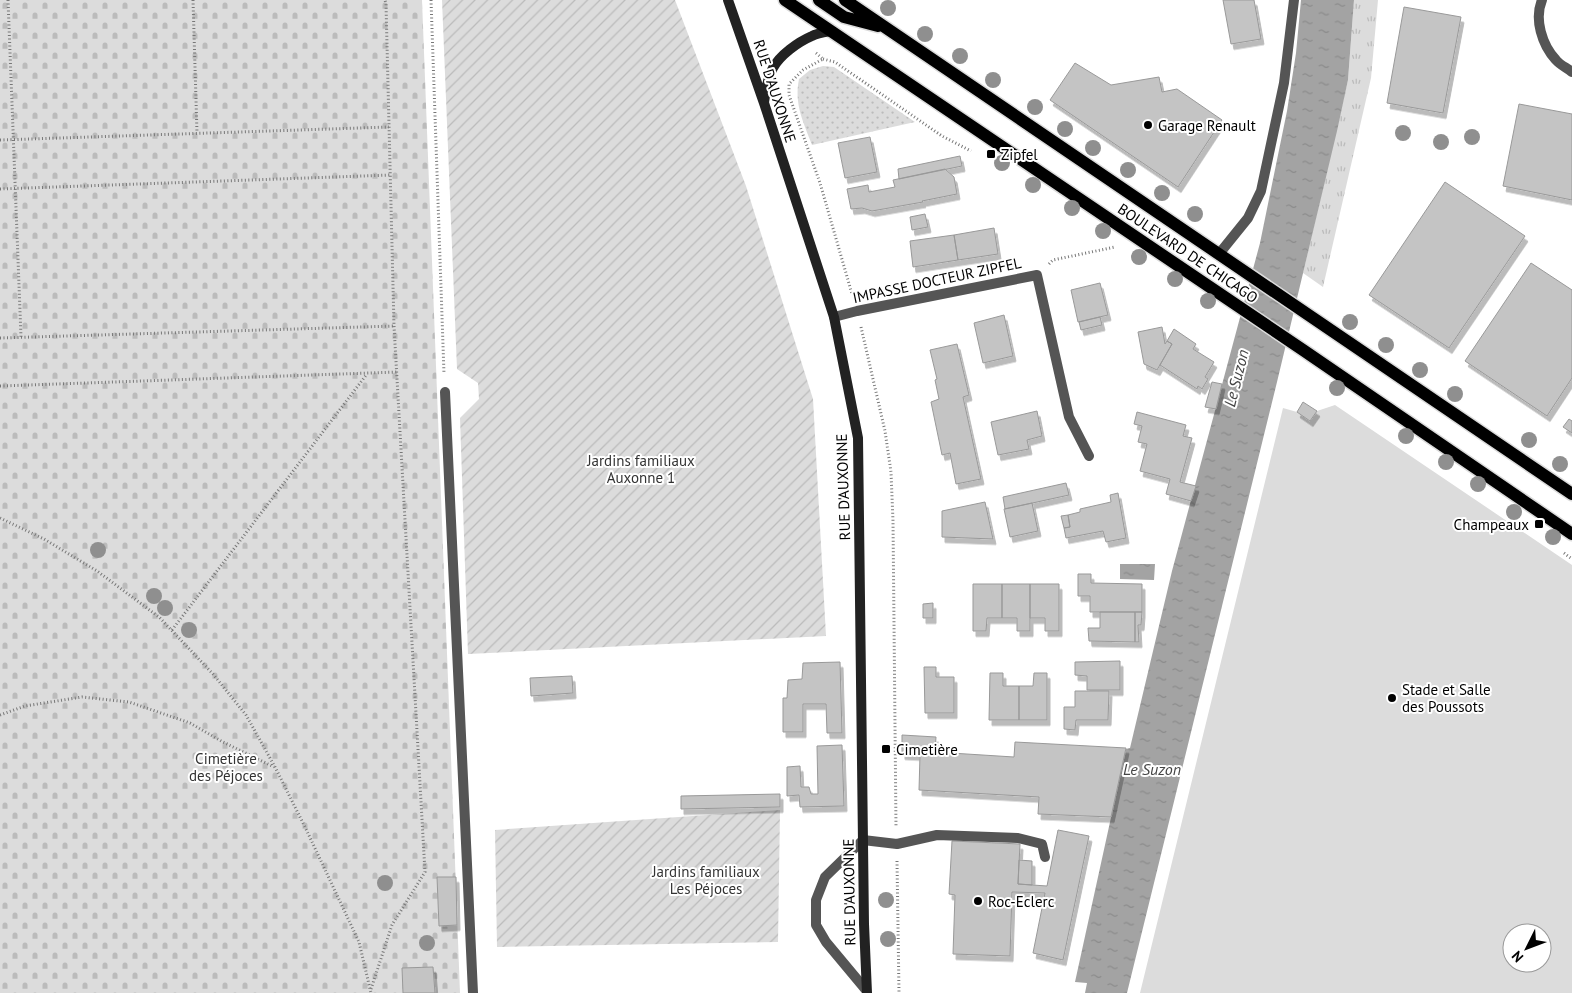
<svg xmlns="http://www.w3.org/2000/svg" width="1572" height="993" font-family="'PT Sans',sans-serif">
<defs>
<pattern id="grass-tufts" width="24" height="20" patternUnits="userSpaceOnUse" patternTransform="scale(1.25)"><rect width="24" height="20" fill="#dcdcdc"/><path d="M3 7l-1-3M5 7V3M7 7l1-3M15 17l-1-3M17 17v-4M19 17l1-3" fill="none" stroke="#bbb"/></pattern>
<pattern id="cemetery-stones" width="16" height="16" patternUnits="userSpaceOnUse" patternTransform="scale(1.25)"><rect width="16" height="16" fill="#dcdcdc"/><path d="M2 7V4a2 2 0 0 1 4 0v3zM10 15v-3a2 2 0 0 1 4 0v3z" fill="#bbb"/></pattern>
<pattern id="park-dots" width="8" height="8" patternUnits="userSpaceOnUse" patternTransform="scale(1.25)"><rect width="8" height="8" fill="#dcdcdc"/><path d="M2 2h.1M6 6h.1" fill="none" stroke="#bbb" stroke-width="1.8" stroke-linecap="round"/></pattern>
<pattern id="garden-furrows" width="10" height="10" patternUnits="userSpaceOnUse" patternTransform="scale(1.25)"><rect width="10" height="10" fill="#dcdcdc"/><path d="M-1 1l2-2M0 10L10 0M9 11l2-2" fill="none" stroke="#bbb"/></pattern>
<pattern id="water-ripples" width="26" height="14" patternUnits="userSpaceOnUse" patternTransform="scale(1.25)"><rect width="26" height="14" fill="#a3a3a3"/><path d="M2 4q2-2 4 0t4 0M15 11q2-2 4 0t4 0" fill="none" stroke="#8b8b8b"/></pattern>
<filter id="shadow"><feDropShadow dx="3" dy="5.5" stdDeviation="0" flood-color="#0004"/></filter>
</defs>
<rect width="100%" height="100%" fill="#fff"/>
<path fill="url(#grass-tufts)" d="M1354,0H1378L1371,78L1323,287L1303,273L1348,80Z"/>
<path fill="url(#cemetery-stones)" d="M0,0H422L460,993H0Z"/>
<path fill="url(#park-dots)" d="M823,66L834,67L915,122L812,145C803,121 794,104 799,79L810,70Z"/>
<path fill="url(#garden-furrows)" d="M442,0H675L746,186L813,399L826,636L468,654L460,418L479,399L478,383L457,369Z
M780,810L778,942L497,947L495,830Z"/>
<path fill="#dcdcdc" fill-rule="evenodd" d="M1335,405L1572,565V993H1140L1283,408L1297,412L1310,421L1317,411ZM1512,933H1542V963H1512Z"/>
<path fill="url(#water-ripples)" d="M1301,0H1354L1348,80L1337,131L1277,382L1127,993H1085L1087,983L1075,982L1126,749L1130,748L1172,571L1260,243L1287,111L1296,53Z
M1120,564H1155L1154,580L1120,579Z"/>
<path fill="#c4c4c4" stroke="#999" filter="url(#shadow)" d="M1223,0H1254L1261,39L1231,44Z
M1404,7L1461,17L1443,113L1387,103Z
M1075,63L1111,85L1159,77L1162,92L1177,89L1222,120L1178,187L1050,100Z
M1519,104L1572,114V200L1503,186Z
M870,137L877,172L845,178L838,143Z
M960,156L962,166L899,179L898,169Z
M945,169L954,177L957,194L922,201L923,202L872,211L862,208L851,209L847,189L868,185L869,192L895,187L893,180Z
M1445,182L1525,236L1449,348L1369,295Z
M925,214L928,227L912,230L910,217Z
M994,228L998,254L958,260L954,235Z
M954,235L958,260L913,267L910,241Z
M1531,263L1572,290V378L1547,416L1465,361Z
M1100,283L1108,315L1078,322L1071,290Z
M1004,315L1013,356L983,363L974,323Z
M1100,317L1102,325L1081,330L1079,322Z
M1162,327L1165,344L1167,341L1172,344L1157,370L1144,364L1138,332Z
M1174,329L1196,344L1193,349L1214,362L1205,377L1208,379L1202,389L1198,386L1197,389L1160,365L1172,344L1167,341Z
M957,344L969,395L963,397L981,479L956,484L950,453L942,455L931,402L939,399L935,380L937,379L930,350Z
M1212,382L1222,384L1216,409L1205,407Z
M1303,402L1317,411L1310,421L1297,412Z
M1037,411L1042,436L1027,440L1029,449L998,455L991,422Z
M1137,412L1186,425L1183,436L1192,438L1180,482L1196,486L1191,501L1166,494L1170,479L1140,471L1147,444L1138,442L1142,426L1134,424Z
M1569,419L1572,421V433L1563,427Z
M1066,483L1069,495L1005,509L1003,497Z
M1118,493L1126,538L1106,542L1103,531L1066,538L1064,528L1070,527L1068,515L1080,512V509L1111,502L1110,495Z
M985,502L993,539L942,537V511Z
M1032,503L1038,531L1010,537L1004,509Z
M1068,515L1070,527L1064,528L1061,516Z
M1078,574H1091V583L1142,584V612H1090V596H1078Z
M973,584H1002V618H987L986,631H973Z
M1002,584H1030V631H1017V618H1002Z
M1030,584H1059V631H1045V618H1030Z
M933,603V618H923V604Z
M1100,612H1135V642L1089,641L1088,628H1100Z
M1135,612H1142L1141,625H1138L1139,642H1135Z
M1120,661V690H1087V676L1075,675V662Z
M840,662L842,733H827L826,704H803V732H783V698H787L788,680L802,679L803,663Z
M924,667H936V677H954V713H925Z
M990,673H1003V686H1019V720H989Z
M1034,673H1047V720H1019V686H1033Z
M572,676L573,693L531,696L530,678Z
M1075,691H1109L1108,720H1076L1075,730L1064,729V707H1075Z
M902,735L936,737L935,752L1014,757L1015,742L1126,748L1111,817L1038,814L1039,797L919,790L920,755L902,754Z
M842,745L844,806L800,807L799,795L787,796V767L800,766L801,787H809L811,794H818L817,746Z
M780,794V807L681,809V796Z
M1058,830L1089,836L1063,960L1033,953L1045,893L1012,892L1010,956L953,954L955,895L949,894L952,841L1020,844L1018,884L1047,886Z
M1019,860L1032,861V885L1018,884Z
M437,877H456L457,925L439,926Z
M433,967L435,993H403L402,968Z"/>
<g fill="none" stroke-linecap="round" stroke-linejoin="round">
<g stroke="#dbdbdb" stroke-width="15">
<path id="primary" d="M785,0L1303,350L1572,534
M819,0L844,17L878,26
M845,0L1572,494"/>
</g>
<path stroke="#777" stroke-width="3" stroke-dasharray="1 2.5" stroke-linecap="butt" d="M8,0L21,337
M193,0L197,133
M431,0L444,374
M816,53L823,59L803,70L789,84V95L820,183L852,294
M823,59L835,62L942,136L971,151
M0,140L389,127
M0,189L391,175
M1049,264L1053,260L1115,247
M861,327L885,431L891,472L893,521L896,827
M0,338L394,326
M0,386L397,372
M0,518L44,539L97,571L159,617L213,674L246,715L275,767L305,827L359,942L371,993
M1564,553L1572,559
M172,630L367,374
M0,715L25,706L82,697L129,702L190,723L223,742L274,767
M897,861L899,993
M371,989L392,925L425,872L394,326L386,4L385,0"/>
<path stroke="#555" stroke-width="10" d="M866,990L826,942L816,925V900L825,877L863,840L897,844L937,835L1018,838L1042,844L1045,857"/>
<path stroke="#555" stroke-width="10" d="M1542,0C1534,19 1542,45 1556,60C1560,65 1567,68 1572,72
M1219,254L1248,218L1261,191L1284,83L1294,0
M834,317L857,311L1037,275L1069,417L1089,456
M445,392L473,993"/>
<path stroke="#222" stroke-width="10" d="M728,0L764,103L834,317L858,438L864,924L867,993
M764,102C766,91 767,78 773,68C780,55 798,42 812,36C817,33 825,32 831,31"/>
<use href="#primary" stroke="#000" stroke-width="12"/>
</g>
<g fill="#8f8f8f">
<circle cx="888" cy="8" r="8"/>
<circle cx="925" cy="34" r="8"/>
<circle cx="960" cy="56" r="8"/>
<circle cx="993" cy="80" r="8"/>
<circle cx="1035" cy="107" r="8"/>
<circle cx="1065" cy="129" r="8"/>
<circle cx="1403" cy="133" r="8"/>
<circle cx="1472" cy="137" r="8"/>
<circle cx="1441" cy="142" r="8"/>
<circle cx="1093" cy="148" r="8"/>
<circle cx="1002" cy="163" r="8"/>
<circle cx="1128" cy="170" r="8"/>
<circle cx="1033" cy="185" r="8"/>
<circle cx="1162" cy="193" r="8"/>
<circle cx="1072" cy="208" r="8"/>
<circle cx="1195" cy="214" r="8"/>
<circle cx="1103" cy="231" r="8"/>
<circle cx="1139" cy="257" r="8"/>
<circle cx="1175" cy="279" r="8"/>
<circle cx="1208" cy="301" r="8"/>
<circle cx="1350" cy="322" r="8"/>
<circle cx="1386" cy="345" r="8"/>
<circle cx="1420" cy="370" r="8"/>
<circle cx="1337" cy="388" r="8"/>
<circle cx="1455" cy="394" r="8"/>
<circle cx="1406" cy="436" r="8"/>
<circle cx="1529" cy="440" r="8"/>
<circle cx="1446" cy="462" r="8"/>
<circle cx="1560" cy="464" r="8"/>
<circle cx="1478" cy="484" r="8"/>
<circle cx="1514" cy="512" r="8"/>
<circle cx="1553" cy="537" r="8"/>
<circle cx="98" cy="550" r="8"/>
<circle cx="154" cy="596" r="8"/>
<circle cx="165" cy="608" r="8"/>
<circle cx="189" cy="630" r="8"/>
<circle cx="385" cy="883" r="8"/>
<circle cx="886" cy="900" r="8"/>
<circle cx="888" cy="939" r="8"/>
<circle cx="427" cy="943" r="8"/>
</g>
<g fill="#000" stroke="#fff" stroke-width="2">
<circle cx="1148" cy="125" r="5"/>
<rect x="986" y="149" width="10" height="10" rx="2.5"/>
<rect x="1534" y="519" width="10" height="10" rx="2.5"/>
<circle cx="1392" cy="698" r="5"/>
<rect x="881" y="744" width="10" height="10" rx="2.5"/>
<circle cx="978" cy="901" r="5"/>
</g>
<g text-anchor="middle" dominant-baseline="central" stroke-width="4" stroke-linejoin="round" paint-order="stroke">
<g font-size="15" fill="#000" stroke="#fff">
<text transform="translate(775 91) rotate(72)">RUE D'AUXONNE</text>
<text transform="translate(1188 253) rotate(34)">BOULEVARD DE CHICAGO</text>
<text transform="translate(937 280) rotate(-12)">IMPASSE DOCTEUR ZIPFEL</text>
<text transform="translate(843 487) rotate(-92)">RUE D'AUXONNE</text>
<text transform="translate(849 892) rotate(-91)">RUE D'AUXONNE</text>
</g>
<g font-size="15" fill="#000" stroke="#fff" text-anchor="start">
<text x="1158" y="125">Garage Renault</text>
<text x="1001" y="154">Zipfel</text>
<text x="1529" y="524" text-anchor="end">Champeaux</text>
<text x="1402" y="689">Stade et Salle<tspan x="1402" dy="17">des Poussots</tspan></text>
<text x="896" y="749">Cimetière</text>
<text x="988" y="901">Roc-Eclerc</text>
</g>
<g font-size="15" fill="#333" stroke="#fff">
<text x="641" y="460">Jardins familiaux<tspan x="641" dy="17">Auxonne 1</tspan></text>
<text x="226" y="758">Cimetière<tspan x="226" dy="17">des Péjoces</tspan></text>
<text x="706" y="871">Jardins familiaux<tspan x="706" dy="17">Les Péjoces</tspan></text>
</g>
<g font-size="16" font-style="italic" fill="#444" stroke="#fff">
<text transform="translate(1236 378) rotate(-76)">Le Suzon</text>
<text x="1152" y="769">Le Suzon</text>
</g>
</g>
<g transform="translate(1527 948) rotate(228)"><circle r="24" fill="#ffffff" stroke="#999999"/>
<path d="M0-4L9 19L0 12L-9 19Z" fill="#000000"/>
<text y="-8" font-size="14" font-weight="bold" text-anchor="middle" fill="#000000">N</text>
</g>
</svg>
